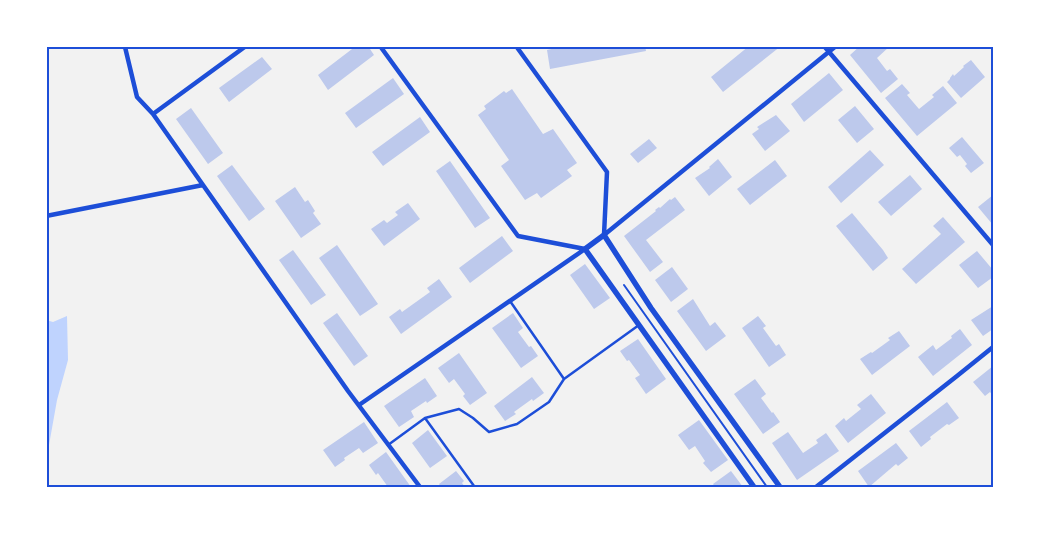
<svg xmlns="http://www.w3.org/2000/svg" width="1039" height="533" font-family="'Nunito Sans',sans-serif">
<rect width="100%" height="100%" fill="#f2f2f2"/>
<path fill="#bfd3fe" d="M67,316L68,360L57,400L49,445H46V320L53,322Z"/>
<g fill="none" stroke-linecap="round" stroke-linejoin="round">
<path stroke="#bfd3fe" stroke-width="2.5" d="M46,289L47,322"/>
</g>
<path fill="#bdc9ec" d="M356,46H368L374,55L328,90L318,75Z
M565,46H645L646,51L550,69L547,50Z
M749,46H781L723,92L711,77Z
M860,46H890L877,58L887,71L890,69L898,79L881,93L850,55Z
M262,57L272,69L229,102L219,88Z
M971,60L985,77L961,98L947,82L950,79V78L953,74L954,76L964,67L963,66Z
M829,73L843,90L804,122L791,104Z
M393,78L404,94L356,128L345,113Z
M902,84L910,93L907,95L919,109L934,97L932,95L943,86L957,103L917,136L885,98Z
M512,89L543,134L553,129L577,163L567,170L572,176L541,198L537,193L525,200L501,166L509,160L478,115L486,109L484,106L504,91L506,93Z
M855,106L874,129L857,143L838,120Z
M191,108L223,153L208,164L176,119Z
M776,115L790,131L765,151L752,134L759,129L757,127Z
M420,117L430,132L383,166L372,152Z
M962,137L984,163L971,173L965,166L967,164L960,155L957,157L949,148Z
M649,139L657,148L638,163L630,154Z
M870,150L884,165L841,203L828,187Z
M718,159L732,177L709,196L695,178L710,168L709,167Z
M775,160L787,176L750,205L737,189Z
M450,161L490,218L475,228L436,171Z
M232,165L265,209L249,221L217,176Z
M910,175L922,189L891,216L878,202Z
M295,187L305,202L308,200L315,211L313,213L321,224L301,238L275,201Z
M993,195V225L978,207Z
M675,197L685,210L646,240L663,262L650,272L624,236L656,211L655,210L659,207L660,208L670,199L671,200Z
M408,203L420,219L384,246L371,229L384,220L387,223L398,215L395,212Z
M852,213L883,250L888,258L873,271L836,226Z
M943,217L965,242L916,284L902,269L941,234L933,226Z
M502,236L513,251L470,283L459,268Z
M337,245L378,304L360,316L319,258Z
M293,250L326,295L311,305L279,260Z
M977,251L993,270V277L978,288L959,265Z
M585,264L610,298L594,309L570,275Z
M672,267L688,289L671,302L655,280Z
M439,279L452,297L401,334L389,317L400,309L402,312L430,292L427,288Z
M693,299L710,326L715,322L726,336L706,351L677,311Z
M993,306V329L983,336L971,320Z
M337,313L368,356L354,366L323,323Z
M513,313L523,328L518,332L529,347L531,346L538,356L521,368L492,328Z
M758,316L766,326L763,328L776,346L779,344L786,355L769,367L742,328Z
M960,329L972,345L933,376L918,357L933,345L936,350L952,338L951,336Z
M899,331L910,346L872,375L860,359L871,352L872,353L890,340L888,338Z
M638,339L666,379L646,394L635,378L640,375L629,360L627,361L620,351Z
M459,353L487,393L470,405L463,396L465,394L454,379L449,383L438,368Z
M993,366V396L990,392L985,396L973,382Z
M532,377L544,393L533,401L532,399L514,412L516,414L505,421L494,406Z
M425,378L437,396L427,403L426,401L411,411L414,417L399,427L384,406Z
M755,379L766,394L761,398L772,413L773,412L780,422L763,434L734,394Z
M871,394L886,413L848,443L835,426L844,418L846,421L861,409L857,405Z
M947,402L959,418L949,425L947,424L930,437L931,439L921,447L909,431Z
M699,420L728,460L711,472L703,463L705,461L695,446L689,450L678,435Z
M364,422L378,443L363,453L359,448L344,458L345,460L335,467L323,450Z
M428,430L447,456L430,468L412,443Z
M788,432L803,453L818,443L816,440L826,433L839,451L797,480L772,443Z
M896,443L908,458L898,466L896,464L869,487L858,471Z
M386,452L411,487H388L378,473L376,475L369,465Z
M456,471L464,481L462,483L465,487H441L439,484Z
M731,471L743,487H715L713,484Z"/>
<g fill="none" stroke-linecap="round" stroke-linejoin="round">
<path stroke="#1d4ed8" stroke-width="2" d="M624,285L767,487"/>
<path stroke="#1d4ed8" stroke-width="2.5" d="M510,301L564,379
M425,418L474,486
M388,445L425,418L459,409L473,418L489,432L517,424L549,402L564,379L639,325"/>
<path stroke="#1d4ed8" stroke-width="4.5" d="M380,46L518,236L585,249
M516,46L607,172L604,235
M824,46L993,245
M125,47L137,97L153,114L348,391L420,487
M153,114L246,46
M46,216L203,185
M604,235L836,46
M359,405L585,249
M816,487L957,376L993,347"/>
<path stroke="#1d4ed8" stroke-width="5.5" d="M754,487L585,249L604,235L651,308L780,487"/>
</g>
<rect width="1039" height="533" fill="none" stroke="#ffffff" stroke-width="95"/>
<rect x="48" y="48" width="944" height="438" fill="none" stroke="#1d4ed8" stroke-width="2"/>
</svg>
